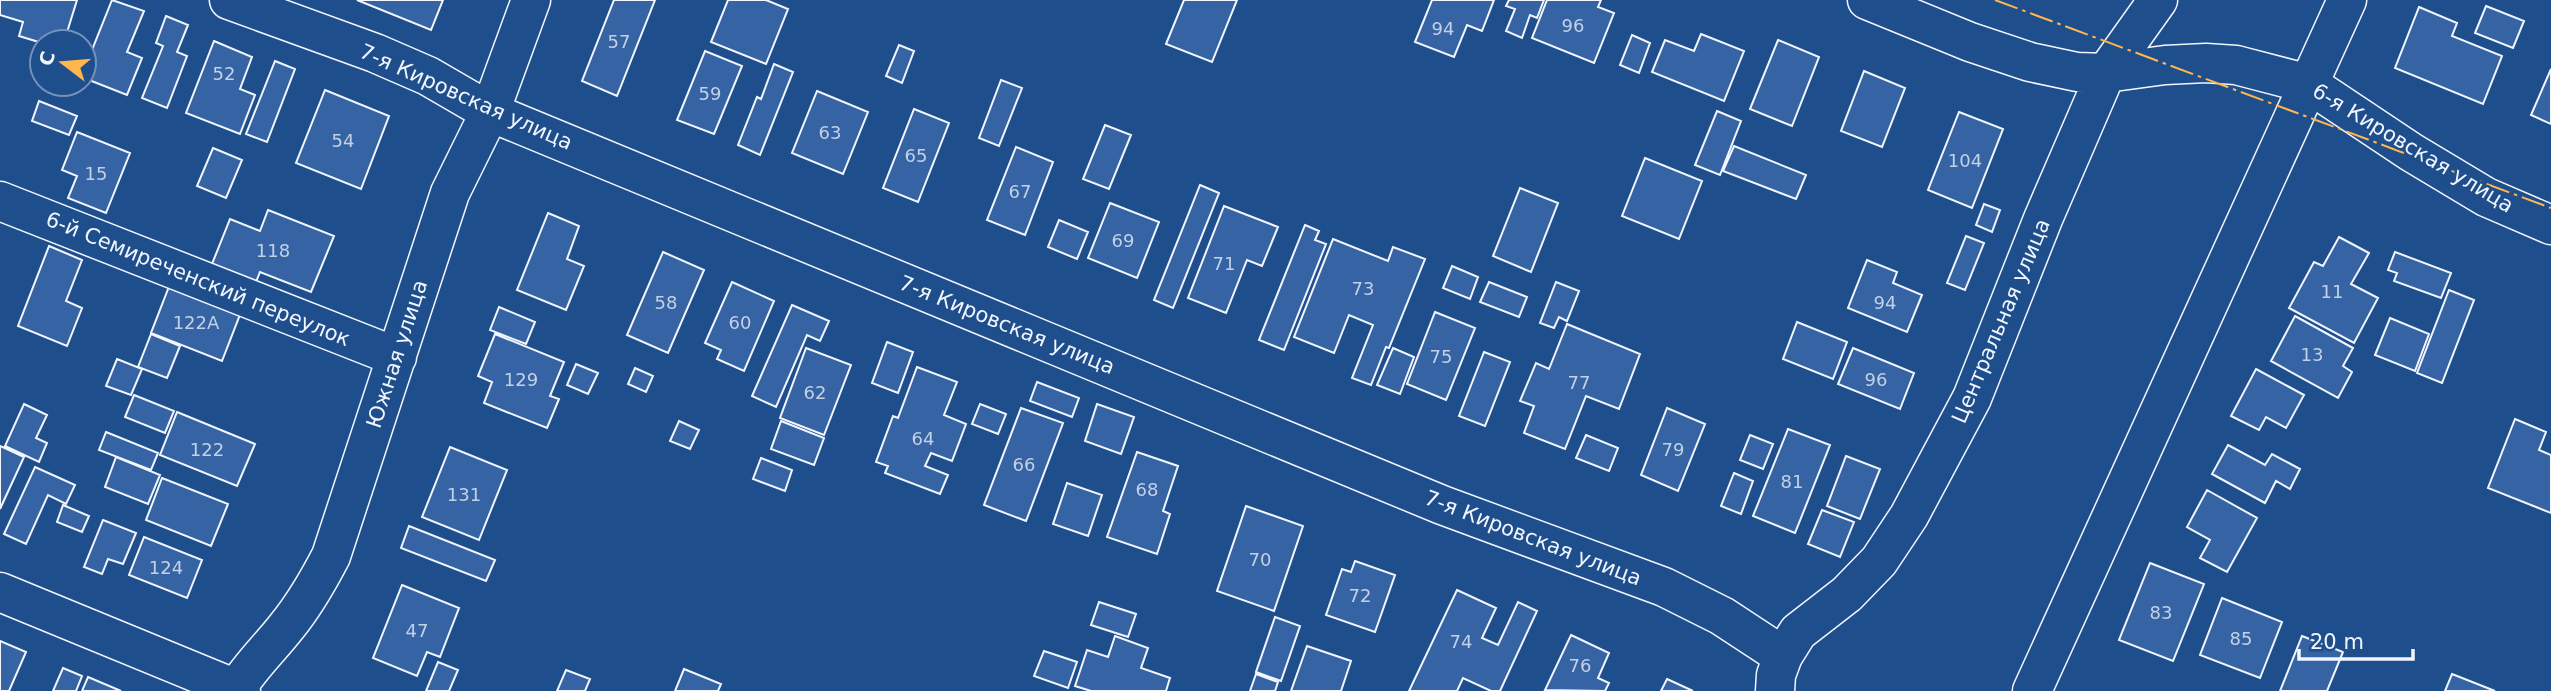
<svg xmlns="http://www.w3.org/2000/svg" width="2551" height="691" font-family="'DejaVu Sans',sans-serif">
<rect width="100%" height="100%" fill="#1f4e8c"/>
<path fill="#3563a3" stroke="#f2f6ff" stroke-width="2" d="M0,0H77L64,42L42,43L19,36L23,22L0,15Z
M112,0L144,11L127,52L142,58L127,95L84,78V70Z
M357,0H443L431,30Z
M614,0H655L617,96L582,81Z
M728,0H766L788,9L766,64L711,42Z
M1184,0H1237L1212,62L1166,44Z
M1432,0H1494L1482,31L1467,25L1454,57L1415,42Z
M1509,0H1544L1537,18L1530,15L1522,38L1506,31L1515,9L1506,6Z
M1547,0H1601L1598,7L1614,13L1594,63L1532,38Z
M2486,6L2524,21L2513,48L2475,33Z
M2419,7L2457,23L2452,36L2502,56L2483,104L2395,68Z
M166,16L188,25L177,52L187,56L167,108L142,98L163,46L156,43Z
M1701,34L1744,51L1724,101L1652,72L1665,40L1694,51Z
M1632,35L1650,43L1639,73L1620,65Z
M1778,40L1819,57L1792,126L1750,109Z
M214,41L252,57L240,89L255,95L240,134L186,113Z
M899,45L914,51L902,83L886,76Z
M705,51L742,66L714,134L677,120Z
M275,61L295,69L267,142L246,134Z
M774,64L793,72L760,155L738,145L757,97L761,99Z
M2551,69V124L2531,115Z
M1864,71L1905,88L1882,147L1841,131Z
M1001,80L1022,88L999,146L979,138Z
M325,90L389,116L361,189L296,163Z
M817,91L868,112L843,174L792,153Z
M39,101L77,116L69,135L32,121Z
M914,109L949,123L918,202L883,188Z
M1717,111L1741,121L1720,175L1695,165Z
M1959,112L2003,129L1972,208L1928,190Z
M1105,125L1131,135L1109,189L1083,179Z
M77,132L130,153L106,213L68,198L77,176L62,170Z
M1734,146L1806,175L1796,199L1723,171Z
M1016,147L1053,162L1025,235L987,220Z
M213,148L242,160L226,198L197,186Z
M1645,158L1702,181L1679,239L1622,216Z
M1200,185L1219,193L1173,308L1154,300Z
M1520,188L1558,203L1531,272L1493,256Z
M1110,203L1159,222L1137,278L1088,258Z
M1984,204L2000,210L1992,232L1976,225Z
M1224,206L1278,227L1262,266L1247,260L1226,313L1188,298Z
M268,210L334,236L311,292L260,272L256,282L212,264L230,219L260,231Z
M548,213L579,226L567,259L584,266L566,310L517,290Z
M1059,220L1088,232L1077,259L1048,247Z
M1305,225L1319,231L1315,240L1326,244L1284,350L1259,340Z
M1966,236L1984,243L1965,290L1947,283Z
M2339,237L2369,253L2351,284L2378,298L2354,343L2289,308L2314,262L2323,266Z
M1333,239L1388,261L1393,247L1425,259L1389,348L1386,347L1371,385L1352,378L1373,325L1349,315L1334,353L1294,337Z
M49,246L82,260L66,301L82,308L67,346L18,326Z
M663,252L704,270L668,353L627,335Z
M2395,252L2451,273L2441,298L2394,281L2397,273L2388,270Z
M1867,260L1897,272L1893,283L1922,295L1907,332L1848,308Z
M1452,266L1478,277L1470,299L1443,288Z
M732,282L774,301L744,371L717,359L721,350L705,343Z
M1489,282L1527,297L1519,317L1480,302Z
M1556,282L1579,291L1567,321L1559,317L1554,328L1540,323Z
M170,284L241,312L222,361L151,333Z
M2449,290L2474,300L2442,383L2417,373Z
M792,305L829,321L820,341L807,335L776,407L752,396Z
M499,307L535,322L526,344L490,330Z
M1435,312L1475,328L1446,400L1407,384Z
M2295,316L2353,348L2343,366L2352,372L2338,398L2271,361Z
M2390,318L2429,334L2415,371L2375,355Z
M1797,322L1847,342L1833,379L1783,359Z
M1567,324L1640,354L1619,409L1586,396L1565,449L1524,433L1534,406L1520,401L1536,363L1549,369Z
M151,334L180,346L167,378L138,367Z
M495,334L564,362L550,396L559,399L547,428L484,403L492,382L478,376Z
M887,342L913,352L898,393L872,383Z
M806,348L851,365L824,435L780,418Z
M1393,348L1414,357L1400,394L1377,385Z
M1853,348L1914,373L1900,409L1838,384Z
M1484,352L1510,362L1485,426L1459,416Z
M117,359L142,369L131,395L106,386Z
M576,364L598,373L588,394L567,385Z
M917,367L957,382L944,415L966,424L952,461L931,453L925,466L948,475L940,494L885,473L888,466L876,462L893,416L898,418Z
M635,368L653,376L646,392L628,384Z
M2256,369L2304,395L2286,428L2266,417L2259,430L2231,416Z
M1037,382L1079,398L1072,417L1030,401Z
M134,395L174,411L165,433L125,417Z
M24,404L47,415L36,438L47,443L39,462L5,446Z
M980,404L1006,414L998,434L972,424Z
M1097,404L1134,417L1121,454L1085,441Z
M1021,408L1063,423L1026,521L984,505Z
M1667,408L1705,424L1678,491L1641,475Z
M177,412L255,444L237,486L160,455Z
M2515,419L2546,432L2539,450L2551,455V513L2488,488Z
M679,421L699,430L690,449L670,441Z
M781,421L824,438L814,465L771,449Z
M1788,429L1830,445L1795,533L1753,516Z
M106,432L158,453L151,470L99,450Z
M1586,435L1618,448L1609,471L1576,458Z
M1750,435L1773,444L1763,469L1740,460Z
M2228,445L2265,465L2272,454L2300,469L2290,489L2276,481L2265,503L2212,474Z
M0,446L24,457L0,509Z
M450,447L507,470L479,540L422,517Z
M1137,452L1178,466L1163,511L1170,514L1157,554L1107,537Z
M1846,456L1880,469L1860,519L1827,506Z
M116,457L160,475L148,504L105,487Z
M761,458L792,470L785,491L753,479Z
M35,467L75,485L66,504L48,495L26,544L4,534Z
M1734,473L1753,481L1741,514L1721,506Z
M162,478L228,504L211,546L146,520Z
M1067,483L1102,495L1088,536L1053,524Z
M2207,490L2257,518L2227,572L2200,558L2210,540L2187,527Z
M63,505L89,516L82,532L57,522Z
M1246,506L1303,526L1274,611L1217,591Z
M1822,510L1854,522L1840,557L1808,544Z
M103,520L136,533L123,564L108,559L102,574L84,567Z
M409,526L495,560L486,581L401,548Z
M144,537L202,560L187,598L129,575Z
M1355,561L1395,575L1375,632L1326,615L1342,569L1351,572Z
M2150,563L2204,584L2173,661L2119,640Z
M402,585L459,608L440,657L427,652L417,676L373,658Z
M1457,590L1496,608L1482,638L1498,645L1518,602L1537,611L1500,691H1491L1463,678L1457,691H1409Z
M2222,598L2282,622L2260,678L2200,655Z
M1099,602L1136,614L1128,637L1091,625Z
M1275,617L1300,626L1281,681L1256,672Z
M1571,635L1609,653L1598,678L1609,683L1605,691L1545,690Z
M1115,636L1148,648L1141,668L1170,678L1166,691H1091L1075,686L1087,650L1108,657Z
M2302,636L2343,652L2327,691H2280Z
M0,641L26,652L9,691H0Z
M1307,646L1351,661L1341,691H1291Z
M1044,651L1077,662L1068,688L1034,676Z
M438,662L458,670L449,691H426Z
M63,668L82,676L76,691H53Z
M684,669L721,684L718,691H675Z
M566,670L590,679L585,691H557Z
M1256,674L1278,682L1275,691H1250Z
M2452,674L2495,691H2445Z
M88,677L121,691H82Z
M1667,679L1693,691H1661Z"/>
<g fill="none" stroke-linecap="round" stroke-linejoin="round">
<g stroke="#f2f6ff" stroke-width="41">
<path id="minor" d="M229,0L375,53L428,76L490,112L1442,505L1664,587L1722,616L1783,656
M1867,0L1970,42L2030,62L2077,72L2106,73L2165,65L2206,63L2236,65L2309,84L2411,152L2486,197L2551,225
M0,201L397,357
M0,592L241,691
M235,691C250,666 270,648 287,626C305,604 318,581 331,556L450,193L490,112L531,0
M1775,691L1776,675L1783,656L1798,632L1847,594L1879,561L1909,516L1972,398L2043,219L2106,73L2158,0
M2032,691L2347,0"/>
</g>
<use href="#minor" stroke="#1f4e8c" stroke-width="38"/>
<path stroke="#ffb74d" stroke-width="2" stroke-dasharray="24 5 3.5 5" stroke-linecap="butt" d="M1995,0L2551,208"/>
</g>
<g text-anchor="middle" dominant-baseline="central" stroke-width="5" stroke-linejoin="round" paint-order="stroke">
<g font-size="18" fill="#c3d1e8">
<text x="1573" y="25">96</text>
<text x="1443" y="28">94</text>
<text x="619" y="41">57</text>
<text x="224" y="73">52</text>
<text x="710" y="93">59</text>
<text x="830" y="132">63</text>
<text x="343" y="140">54</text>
<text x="916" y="155">65</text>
<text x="1965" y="160">104</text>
<text x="96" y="173">15</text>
<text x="1020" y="191">67</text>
<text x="1123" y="240">69</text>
<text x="273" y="250">118</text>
<text x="1224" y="263">71</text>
<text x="1363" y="288">73</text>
<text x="2332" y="291">11</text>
<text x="666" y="302">58</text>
<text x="1885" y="302">94</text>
<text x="196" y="322">122А</text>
<text x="740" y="322">60</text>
<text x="2312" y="354">13</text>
<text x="1441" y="356">75</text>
<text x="521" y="379">129</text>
<text x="1876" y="379">96</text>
<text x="1579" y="382">77</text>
<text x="815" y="392">62</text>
<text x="923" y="438">64</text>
<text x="207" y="449">122</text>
<text x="1673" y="449">79</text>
<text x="1024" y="464">66</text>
<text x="1792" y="481">81</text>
<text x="1147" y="489">68</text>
<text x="464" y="494">131</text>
<text x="1260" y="559">70</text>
<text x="166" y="567">124</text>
<text x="1360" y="595">72</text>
<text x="2161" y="612">83</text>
<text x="417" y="630">47</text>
<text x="2241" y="638">85</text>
<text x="1461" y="641">74</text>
<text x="1580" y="665">76</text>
</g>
<g font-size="21" fill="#f2f6ff" stroke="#1f4e8c">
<text transform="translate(466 97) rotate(24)">7-я Кировская улица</text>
<text transform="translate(2413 148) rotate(31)">6-я Кировская улица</text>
<text transform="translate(198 279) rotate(22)">6-й Семиреченский переулок</text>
<text transform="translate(2001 321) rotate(-67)">Центральная улица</text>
<text transform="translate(1007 325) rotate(22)">7-я Кировская улица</text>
<text transform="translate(397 354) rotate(-72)">Южная улица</text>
<text transform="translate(1533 538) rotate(21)">7-я Кировская улица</text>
</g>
</g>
<g transform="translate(63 63) rotate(286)"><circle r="33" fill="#1f4e8c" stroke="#7391ba" stroke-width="2"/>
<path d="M0-5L12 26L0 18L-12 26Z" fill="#ffb74d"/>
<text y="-10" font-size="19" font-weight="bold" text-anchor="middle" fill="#f2f6ff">С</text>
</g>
<path d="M2299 649v10h114v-10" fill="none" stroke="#f2f6ff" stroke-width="3.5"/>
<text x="2310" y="649" font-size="21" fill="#f2f6ff" stroke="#1f4e8c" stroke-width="5" paint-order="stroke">20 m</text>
</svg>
